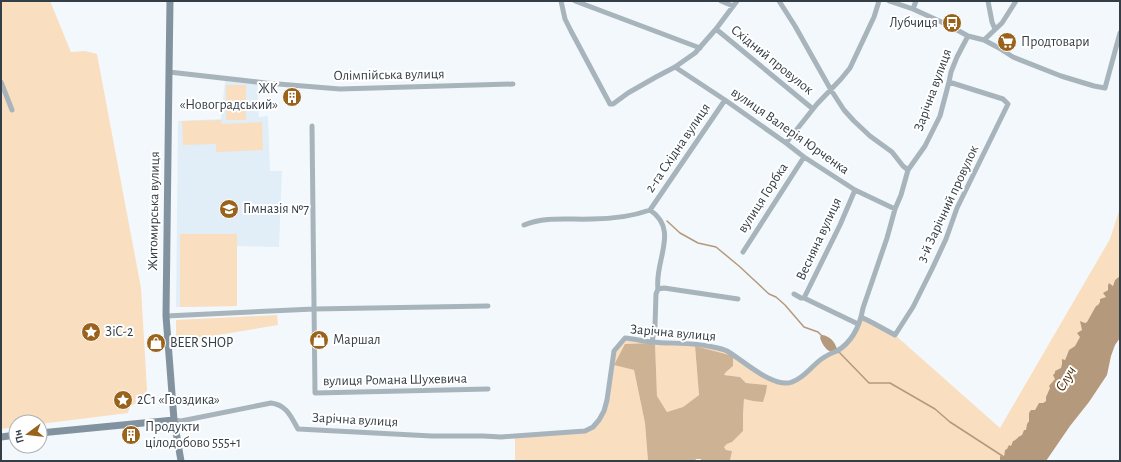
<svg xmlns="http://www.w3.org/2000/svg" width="1121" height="462" font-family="'Alegreya Sans',sans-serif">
<rect width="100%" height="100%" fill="#f3f8fc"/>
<path fill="#e1eef8" d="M225,81L257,84L259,117L268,116L270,171H282L279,247L237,246V306L176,307L178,121L221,119Z"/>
<path fill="#fadec0" d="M1,1H50L71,52L85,51L97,54L141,288L147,390L144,395L135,399L137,403L130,406L128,413L40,424V422H16V427L1,429Z
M226,85H246V120H226Z
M221,120L222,124L262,122L263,150L216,152V144L183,145L182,121Z
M1120,208V276L1115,280L1113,286L1109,283L1108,285V290L1105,291L1106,297L1100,299V302L1098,305L1096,306L1087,322L1085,323L1081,321L1082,330L1080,332V337L1075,346L1069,350L1061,368L1055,373V379L1048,393L1046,401L1037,406L1035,410L1030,416L1026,430H1024L1022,435H1020L1000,461H730L732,451L726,450L724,447L727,444L732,442L743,431V415L744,399L753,401L767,385L746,383L740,377L724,375L726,372L733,366L695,347L699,395L683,407L667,412L657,396L655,343L615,365L634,370L645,423L648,461H515V435L585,431L593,427L604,411L614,351L625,338L684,343L727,351L776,381L792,382L845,344L861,317L895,335L1000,428L1110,239Z
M180,234H237V306L180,307Z
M277,315L278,325L176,342V320Z"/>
<path fill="#ceb294" d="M655,343L657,396L667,412L683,407L699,395L695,346L733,356V366L726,372L724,375L740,377L746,383L767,385L766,392L763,402L753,401L744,399L743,415V431L732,442L727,444L724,447L726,450L732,451L730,461H701V459H696L695,461H648L645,423L634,370L614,365L625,344Z"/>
<path fill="#b5997c" d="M1120,276V338L1115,345L1111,356L1107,375L1089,402L1070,426L1046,461H1000V456L1004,457L1005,450L1007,449L1009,445L1011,446L1013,441C1017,440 1018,436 1022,435L1024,430H1026L1027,424L1029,421V413L1031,410H1035L1039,403H1043L1046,401V397L1050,388L1049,386L1055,379L1053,375L1055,373V371L1061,368L1062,364V359L1065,360L1069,350L1075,346L1080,337L1077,333L1082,330L1080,321L1085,323L1087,322L1096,306L1098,305L1100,302V299L1106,297L1103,293L1108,290V285L1109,283L1113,286L1115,280Z
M822,335C830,336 835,342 837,349L831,352C826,350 821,343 820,337Z"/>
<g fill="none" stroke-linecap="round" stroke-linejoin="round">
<path stroke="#b5997c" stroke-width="1.5" d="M667,221L680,233L698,243L716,247L739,266L769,294L776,297L785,305L804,327L818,332L823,337
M839,352L869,383H890L935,409L950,422L1004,457"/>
<path stroke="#a8b4bc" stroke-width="5" d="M561,1L565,19L571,31L610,104H613L628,93L656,77L675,67L695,53L716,29L737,1
M575,1L700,48
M721,1L733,6
M779,1L795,26L831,90L844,110L854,121L870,136L892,152L903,166L908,170
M889,1L913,9L948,25L968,36L984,40L999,48L1013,57L1061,76L1094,86L1105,88L1120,33
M988,1L992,22L995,29
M913,9L916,1
M716,29L813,109
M984,40L1002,23L1016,1
M675,67L725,100L786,143L804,157L855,190L895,209
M169,72L266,83L340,89L513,84
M1,82L12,110
M312,126L315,393L488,389
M786,143L817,104L841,79L850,68L874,17L879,1
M650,210C680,230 654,261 658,289
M524,225C545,216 570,220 592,219C611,219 633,216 650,210L725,100
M743,252L804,157
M794,294L801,298H804L840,225L855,190
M804,298L858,324
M166,316L314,309L488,306
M861,317L873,323L895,335L913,307L932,269L946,239L957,208L1008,104L1003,99L949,82
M652,342L655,326L656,294L658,289L664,288L738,299
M174,420L181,421L271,403C287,405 291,417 298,429L432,436H483L501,437L585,431L593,427L599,420L604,411L607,400L614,351L625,338C634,339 643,341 652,342C672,344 693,342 713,347C718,348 723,349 727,351C743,360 773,389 792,382C805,378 812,365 823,358C827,355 832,353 837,351C852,342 860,325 863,308L887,238L895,209L901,195L908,170L925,146L940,116L949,82L951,72L957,57L968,36"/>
<path stroke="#82939f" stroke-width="7" d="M170,1L169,72L166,316L174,420L181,461
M40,433L174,420
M1,437L16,435"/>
</g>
<defs>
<g id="bus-disc" transform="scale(1)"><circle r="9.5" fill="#99631c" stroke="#fff"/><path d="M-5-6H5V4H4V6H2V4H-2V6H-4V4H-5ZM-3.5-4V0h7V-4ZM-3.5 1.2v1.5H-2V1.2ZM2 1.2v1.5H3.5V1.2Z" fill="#fff"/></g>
<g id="supermarket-disc" transform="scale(1)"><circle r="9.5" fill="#99631c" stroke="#fff"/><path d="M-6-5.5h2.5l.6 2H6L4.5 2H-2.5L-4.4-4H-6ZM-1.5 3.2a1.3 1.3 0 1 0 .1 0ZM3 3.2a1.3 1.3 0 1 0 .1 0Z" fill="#fff"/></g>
<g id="building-disc" transform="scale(1)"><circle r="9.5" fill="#99631c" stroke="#fff"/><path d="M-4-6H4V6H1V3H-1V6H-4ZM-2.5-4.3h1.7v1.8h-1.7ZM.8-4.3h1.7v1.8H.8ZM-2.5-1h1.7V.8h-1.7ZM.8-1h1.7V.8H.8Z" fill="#fff"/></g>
<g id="school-disc" transform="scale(1)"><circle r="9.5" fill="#99631c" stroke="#fff"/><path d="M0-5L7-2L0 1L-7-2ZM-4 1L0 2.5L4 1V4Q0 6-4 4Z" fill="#fff"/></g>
<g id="sight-disc" transform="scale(1)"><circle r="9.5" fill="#99631c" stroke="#fff"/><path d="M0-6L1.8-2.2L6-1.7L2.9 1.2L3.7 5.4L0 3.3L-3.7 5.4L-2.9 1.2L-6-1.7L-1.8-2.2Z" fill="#fff"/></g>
<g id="shop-disc" transform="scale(1)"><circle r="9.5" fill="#99631c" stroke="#fff"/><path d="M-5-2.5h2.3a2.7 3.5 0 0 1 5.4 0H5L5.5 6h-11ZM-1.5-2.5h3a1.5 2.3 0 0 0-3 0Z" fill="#fff"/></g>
</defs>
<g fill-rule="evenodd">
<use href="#bus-disc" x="952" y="23"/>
<use href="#supermarket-disc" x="1007" y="42"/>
<use href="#building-disc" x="292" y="97"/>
<use href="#school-disc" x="229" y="209"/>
<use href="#sight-disc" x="91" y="332"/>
<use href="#shop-disc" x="319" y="340"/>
<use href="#shop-disc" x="156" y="343"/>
<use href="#sight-disc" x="123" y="400"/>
<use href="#building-disc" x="131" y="435"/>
</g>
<g text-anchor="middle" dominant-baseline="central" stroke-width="4" stroke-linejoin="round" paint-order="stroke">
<g font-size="14" fill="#333e46" stroke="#fff" text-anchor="start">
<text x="938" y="23" text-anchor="end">Лубчиця</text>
<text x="1021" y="42">Продтовари</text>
<text x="278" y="89" text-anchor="end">ЖК<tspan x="278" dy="16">«Новоградський»</tspan></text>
<text x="243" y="209">Гімназія №7</text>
<text x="105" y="332">ЗіС-2</text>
<text x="333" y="340">Маршал</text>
<text x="170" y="343">BEER SHOP</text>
<text x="137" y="400">2С1 «Гвоздика»</text>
<text x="145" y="427">Продукти<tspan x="145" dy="16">цілодобово 555+1</tspan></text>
</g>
<g font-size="14" fill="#333e46" stroke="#fff">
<text transform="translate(772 60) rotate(39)">Східний провулок</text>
<text transform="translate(389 75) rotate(-1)">Олімпійська вулиця</text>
<text transform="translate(933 90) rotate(-70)">Зарічна вулиця</text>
<text transform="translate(790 131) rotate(35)">вулиця Валерія Юрченка</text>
<text transform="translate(678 148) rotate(-56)">2-га Східна вулиця</text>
<text transform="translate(763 198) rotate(-57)">вулиця Горбка</text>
<text transform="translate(948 204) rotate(-65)">3-й Зарічний провулок</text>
<text transform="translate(154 211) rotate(-89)">Житомирська вулиця</text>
<text transform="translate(819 239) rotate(-65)">Весняна вулиця</text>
<text transform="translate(673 333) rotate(5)">Зарічна вулиця</text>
<text transform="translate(395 380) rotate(-1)">вулиця Романа Шухевича</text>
<text transform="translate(355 420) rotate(3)">Зарічна вулиця</text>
</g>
<g font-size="15" font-style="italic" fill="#4b2e07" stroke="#fff">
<text transform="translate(1066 379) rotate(-59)">Случ</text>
</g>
</g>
<rect width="1121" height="462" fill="none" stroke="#333e46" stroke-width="4"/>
<g transform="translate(28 434) rotate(255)"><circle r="19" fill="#ffffff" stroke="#adb2b5"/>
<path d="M0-3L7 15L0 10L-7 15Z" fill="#99631c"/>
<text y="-6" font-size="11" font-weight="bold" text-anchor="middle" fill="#333e46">Пн</text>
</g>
</svg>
